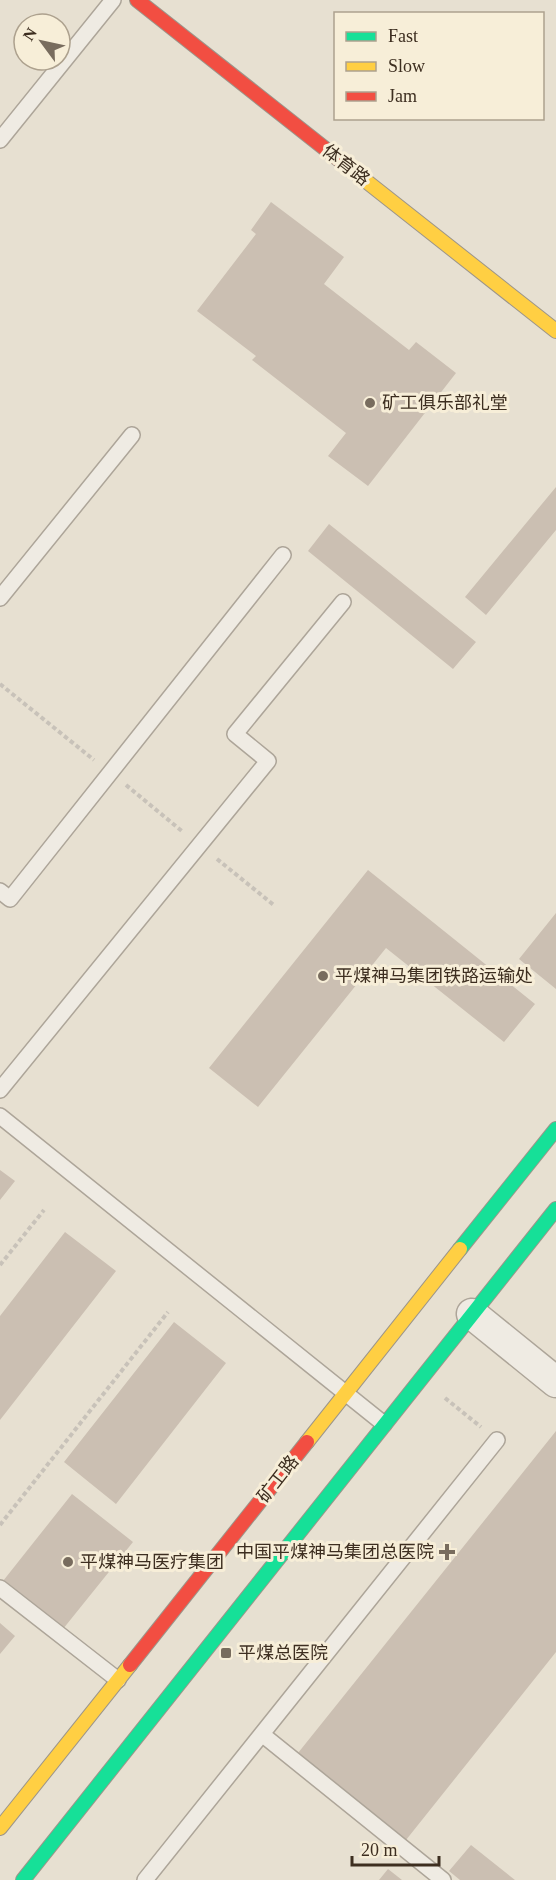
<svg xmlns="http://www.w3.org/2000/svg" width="556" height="1880" font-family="'Times New Roman','Noto Sans SC',serif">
<rect width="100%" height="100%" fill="#e7e0d1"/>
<path fill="#cbbfb2" d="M271,202L344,257L324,284L409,350L416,342L456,373L368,486L328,456L346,433L252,360L256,356L197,311L256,234L251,230Z
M556,487V530L486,615L465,597Z
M329,524L476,642L453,669L308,551Z
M368,870L535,1004L504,1042L386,948L258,1107L209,1068Z
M556,913V989L519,959Z
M0,1170L15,1181L0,1200Z
M65,1232L116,1271L0,1420V1316Z
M174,1322L226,1363L116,1504L64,1462Z
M556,1431V1652L406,1840L298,1753Z
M72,1494L133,1542L63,1629L3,1581Z
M0,1623L15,1636L0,1654Z
M471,1845L515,1880H460L449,1871Z
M388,1869L402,1880H379Z"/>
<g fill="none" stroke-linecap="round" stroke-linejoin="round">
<g stroke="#ada599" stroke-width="18">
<path id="lane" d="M0,140L113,0
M0,598L132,435
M0,891L10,899L283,555
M0,1090L268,761L235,734L343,602
M0,1116L384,1424
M0,1588L118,1680
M263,1735L443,1880
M145,1880L497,1440"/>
</g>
<g stroke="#ada599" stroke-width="33">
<path id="street" d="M472,1314L556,1382"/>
</g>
<g stroke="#9c958a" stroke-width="16">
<path id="fast" d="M460,1249L556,1129
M23,1880L556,1209"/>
</g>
<g stroke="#9c958a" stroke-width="16">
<path id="slow" d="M347,166L556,331
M307,1442L460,1249
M0,1828L130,1665"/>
</g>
<g stroke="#9c958a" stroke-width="16">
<path id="jam" d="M137,0L347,166
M130,1665L307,1442"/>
</g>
<path stroke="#c8c2b9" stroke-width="4" stroke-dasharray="4.5 3" stroke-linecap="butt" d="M0,684L94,760
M126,785L183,832
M217,859L275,906
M0,1265L44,1210
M445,1398L481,1427
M0,1525L168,1312"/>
<use href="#lane" stroke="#efebe3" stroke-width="15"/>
<use href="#street" stroke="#efebe3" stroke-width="30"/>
<use href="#fast" stroke="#16e098" stroke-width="14"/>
<use href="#slow" stroke="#ffcf43" stroke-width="14"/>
<use href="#jam" stroke="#f24e42" stroke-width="14"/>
</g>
<g fill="#786c5e" stroke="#f7eed8" stroke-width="2">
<circle cx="370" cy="403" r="6"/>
<circle cx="323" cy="976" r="6"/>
<path d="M444 1543h6v6h6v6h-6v6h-6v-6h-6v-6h6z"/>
<circle cx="68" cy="1562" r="6"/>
<rect x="220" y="1647" width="12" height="12" rx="3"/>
</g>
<g text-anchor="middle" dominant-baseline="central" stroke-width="6" stroke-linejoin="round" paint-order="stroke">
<g font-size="18" fill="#3d2e20" stroke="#f7eed8">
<text transform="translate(346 165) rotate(38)">体育路</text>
<text transform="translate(278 1479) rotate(-52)">矿工路</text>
</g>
<g font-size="18" fill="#3d2e20" stroke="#f7eed8" text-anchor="start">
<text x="382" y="403">矿工俱乐部礼堂</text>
<text x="335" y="976">平煤神马集团铁路运输处</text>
<text x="434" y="1552" text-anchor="end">中国平煤神马集团总医院</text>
<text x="80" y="1562">平煤神马医疗集团</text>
<text x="238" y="1653">平煤总医院</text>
</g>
</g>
<rect x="334" y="12" width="210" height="108" fill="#f7eed8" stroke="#ada18e" stroke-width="1.5"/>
<rect x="346" y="32" width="30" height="9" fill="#16e098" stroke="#ada18e" stroke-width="1.5"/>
<text x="388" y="42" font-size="18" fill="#3d2e20">Fast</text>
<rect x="346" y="62" width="30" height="9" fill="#ffcf43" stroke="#ada18e" stroke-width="1.5"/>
<text x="388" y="72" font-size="18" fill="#3d2e20">Slow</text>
<rect x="346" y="92" width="30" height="9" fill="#f24e42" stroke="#ada18e" stroke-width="1.5"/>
<text x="388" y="102" font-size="18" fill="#3d2e20">Jam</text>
<g transform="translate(42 42) rotate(303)"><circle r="28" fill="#f7eed8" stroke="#ada18e" stroke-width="1.5"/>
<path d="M0-4.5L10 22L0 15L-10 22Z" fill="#786c5e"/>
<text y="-9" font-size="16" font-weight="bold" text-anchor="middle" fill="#3d2e20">N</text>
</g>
<path d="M352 1856v9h87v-9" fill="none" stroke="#3d2e20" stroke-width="3"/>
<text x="361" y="1856" font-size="18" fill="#3d2e20" stroke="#f7eed8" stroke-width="4.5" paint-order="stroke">20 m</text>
</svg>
